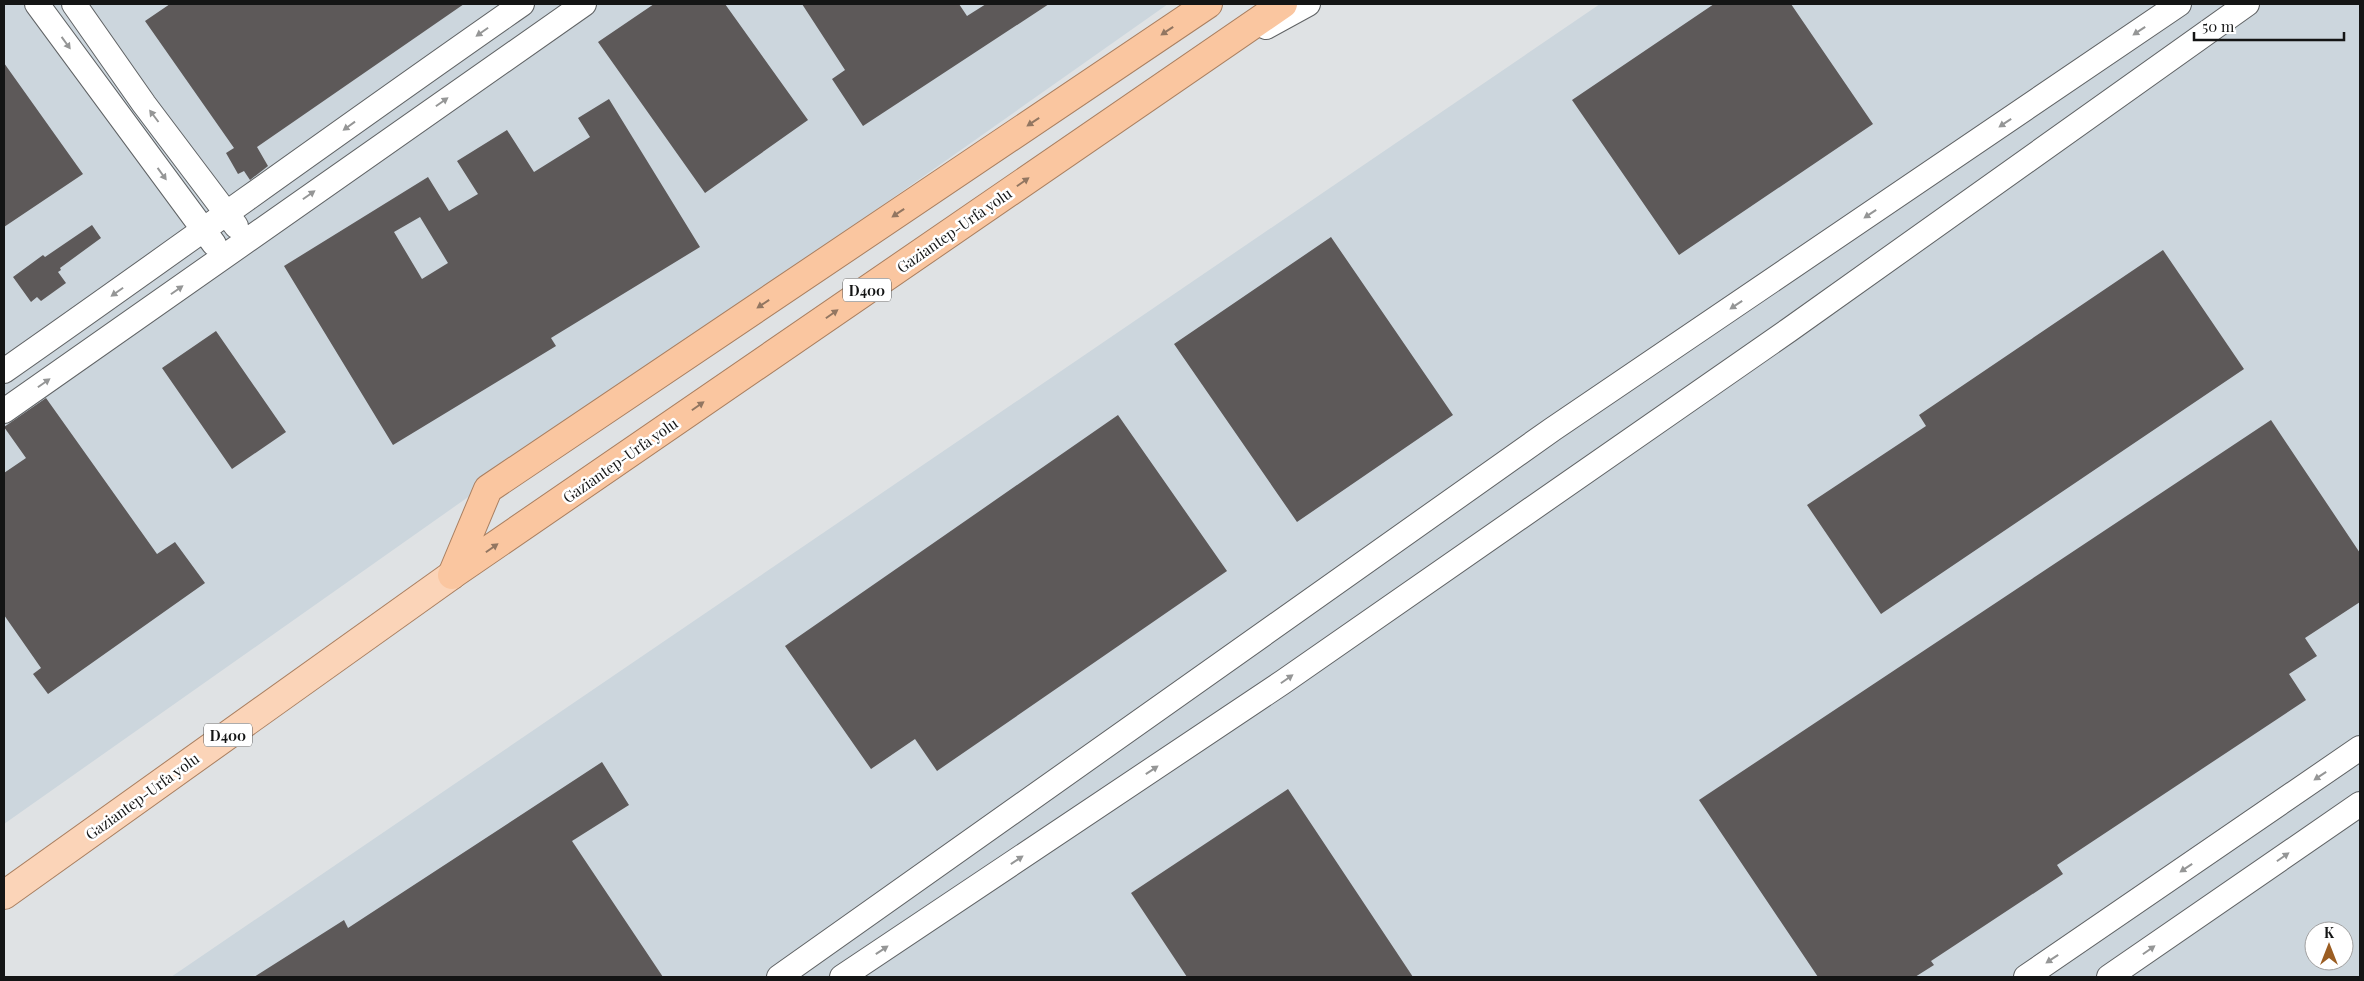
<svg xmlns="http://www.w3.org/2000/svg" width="2364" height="981" font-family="'Playfair Display',serif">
<rect width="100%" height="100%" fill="#dfe2e4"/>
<path fill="#ccd6dd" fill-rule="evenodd" d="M4,4H1168L4,824Z
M1600,4H2360V977H171ZM2314,931H2344V961H2314Z"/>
<path fill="#5d5959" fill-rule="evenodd" d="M170,4H464L257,147L268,166L250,180L244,171L238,174L226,153L234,148L145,21Z
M654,4H725L808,120L705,193L598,42Z
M802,4H959L967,16L986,4H1049L863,126L832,79L845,70Z
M1714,4H1791L1873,124L1679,255L1572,100Z
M4,63L83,174L4,227Z
M609,99L700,247L551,338L556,346L393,445L284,266L428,177L449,211L478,194L457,161L507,130L534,172L590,137L578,118ZM420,217L448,263L422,279L394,232Z
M92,225L101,238L60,268L61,270L58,272L66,283L41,301L37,297L31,302L13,277L43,255L45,257Z
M1331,237L1453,415L1297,522L1174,344Z
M2163,250L2244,369L1881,614L1807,505L1926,426L1919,415Z
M216,331L286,432L232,469L162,368Z
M46,398L157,554L175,542L205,583L48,694L33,674L41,668L4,615V473L26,458L4,427Z
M1118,415L1227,571L937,771L915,739L871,769L785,646Z
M2271,420L2360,553V602L2305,638L2317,656L2289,674L2306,700L2057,865L2063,874L1931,961L1934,965L1915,977H1818L1699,800Z
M602,762L629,805L572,841L663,977H254L344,920L348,928Z
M1288,789L1413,977H1187L1131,893Z"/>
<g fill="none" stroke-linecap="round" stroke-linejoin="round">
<g stroke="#606365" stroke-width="26">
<path id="tertiary" d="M37,4L214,244
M74,4L144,104L236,226
M1266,27L1308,4
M4,371C177,250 348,125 522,4
M4,411L584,4
M779,977L1553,429L2179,4
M842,977L1283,682L1789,330L2247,4
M2026,977L2360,748
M2109,977L2360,804"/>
</g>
<g stroke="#a97f60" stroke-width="30">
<path id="primary" d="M4,895L452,575"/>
</g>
<g stroke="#a97f60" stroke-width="30">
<path id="trunk" d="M452,575L1283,4
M452,575L488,489L1208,4"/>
</g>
<use href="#tertiary" stroke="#fff" stroke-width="24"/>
<use href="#primary" stroke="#fbd4b8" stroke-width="28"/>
<use href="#trunk" stroke="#fac6a0" stroke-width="28"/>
</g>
<defs><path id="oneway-solid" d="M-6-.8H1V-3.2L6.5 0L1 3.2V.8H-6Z" transform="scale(1.25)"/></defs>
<g fill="#927661">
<use href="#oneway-solid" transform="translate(1167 31) rotate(146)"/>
<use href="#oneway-solid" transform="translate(1033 122) rotate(146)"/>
<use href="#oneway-solid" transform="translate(1023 182) rotate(-35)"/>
<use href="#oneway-solid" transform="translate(898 213) rotate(146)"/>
<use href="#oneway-solid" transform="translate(763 304) rotate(146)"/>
<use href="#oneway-solid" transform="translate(832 314) rotate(-35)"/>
<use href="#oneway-solid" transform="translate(698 406) rotate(-35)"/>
<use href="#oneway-solid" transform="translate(492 548) rotate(-35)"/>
</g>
<g fill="#959696">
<use href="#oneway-solid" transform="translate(2139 31) rotate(146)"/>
<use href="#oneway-solid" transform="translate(482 32) rotate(145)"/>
<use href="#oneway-solid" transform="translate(66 43) rotate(54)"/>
<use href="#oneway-solid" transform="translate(442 102) rotate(-35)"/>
<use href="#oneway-solid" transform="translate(154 116) rotate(-127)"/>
<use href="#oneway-solid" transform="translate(2005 123) rotate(146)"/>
<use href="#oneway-solid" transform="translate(349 126) rotate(144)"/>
<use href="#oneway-solid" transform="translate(162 174) rotate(54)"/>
<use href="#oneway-solid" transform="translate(309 195) rotate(-35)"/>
<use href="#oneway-solid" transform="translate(1870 214) rotate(146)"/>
<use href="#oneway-solid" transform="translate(177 290) rotate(-35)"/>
<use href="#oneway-solid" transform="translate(117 292) rotate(145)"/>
<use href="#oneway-solid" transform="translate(1736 305) rotate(146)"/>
<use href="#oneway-solid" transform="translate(44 383) rotate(-35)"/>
<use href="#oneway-solid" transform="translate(1287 679) rotate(-35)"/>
<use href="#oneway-solid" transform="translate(1152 770) rotate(-34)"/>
<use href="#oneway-solid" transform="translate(2320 776) rotate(146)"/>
<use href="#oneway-solid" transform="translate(2283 857) rotate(-35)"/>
<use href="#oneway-solid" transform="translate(1017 860) rotate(-34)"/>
<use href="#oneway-solid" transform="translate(2186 868) rotate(146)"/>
<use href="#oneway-solid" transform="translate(882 950) rotate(-34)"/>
<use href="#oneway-solid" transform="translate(2149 950) rotate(-35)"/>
<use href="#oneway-solid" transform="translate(2052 959) rotate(146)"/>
</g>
<g text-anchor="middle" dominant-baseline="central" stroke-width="5" stroke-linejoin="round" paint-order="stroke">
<g fill="#fff" stroke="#5a5b5b" stroke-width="1">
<rect x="843" y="278.5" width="48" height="23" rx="4"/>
<rect x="204" y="723.5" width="48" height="23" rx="4"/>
</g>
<g font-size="14" font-weight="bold" fill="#141515">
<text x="867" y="290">D400</text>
<text x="228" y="735">D400</text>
</g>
<g font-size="15" fill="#141515" stroke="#fff">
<text transform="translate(954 230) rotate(-35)">Gaziantep-Urfa yolu</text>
<text transform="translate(620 460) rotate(-35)">Gaziantep-Urfa yolu</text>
<text transform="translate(142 796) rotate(-36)">Gaziantep-Urfa yolu</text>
</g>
</g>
<rect width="2364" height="981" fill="none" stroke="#141515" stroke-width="10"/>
<g transform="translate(2329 946)"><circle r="24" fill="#ffffff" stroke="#a1a1a1"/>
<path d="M0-4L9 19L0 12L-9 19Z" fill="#9b5d22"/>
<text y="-8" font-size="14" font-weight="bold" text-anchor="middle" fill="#141515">K</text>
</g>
<path d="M2194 32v8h150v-8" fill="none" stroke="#141515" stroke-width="2.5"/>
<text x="2202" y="32" font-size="15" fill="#141515" stroke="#ffffff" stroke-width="4" paint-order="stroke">50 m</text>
</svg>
